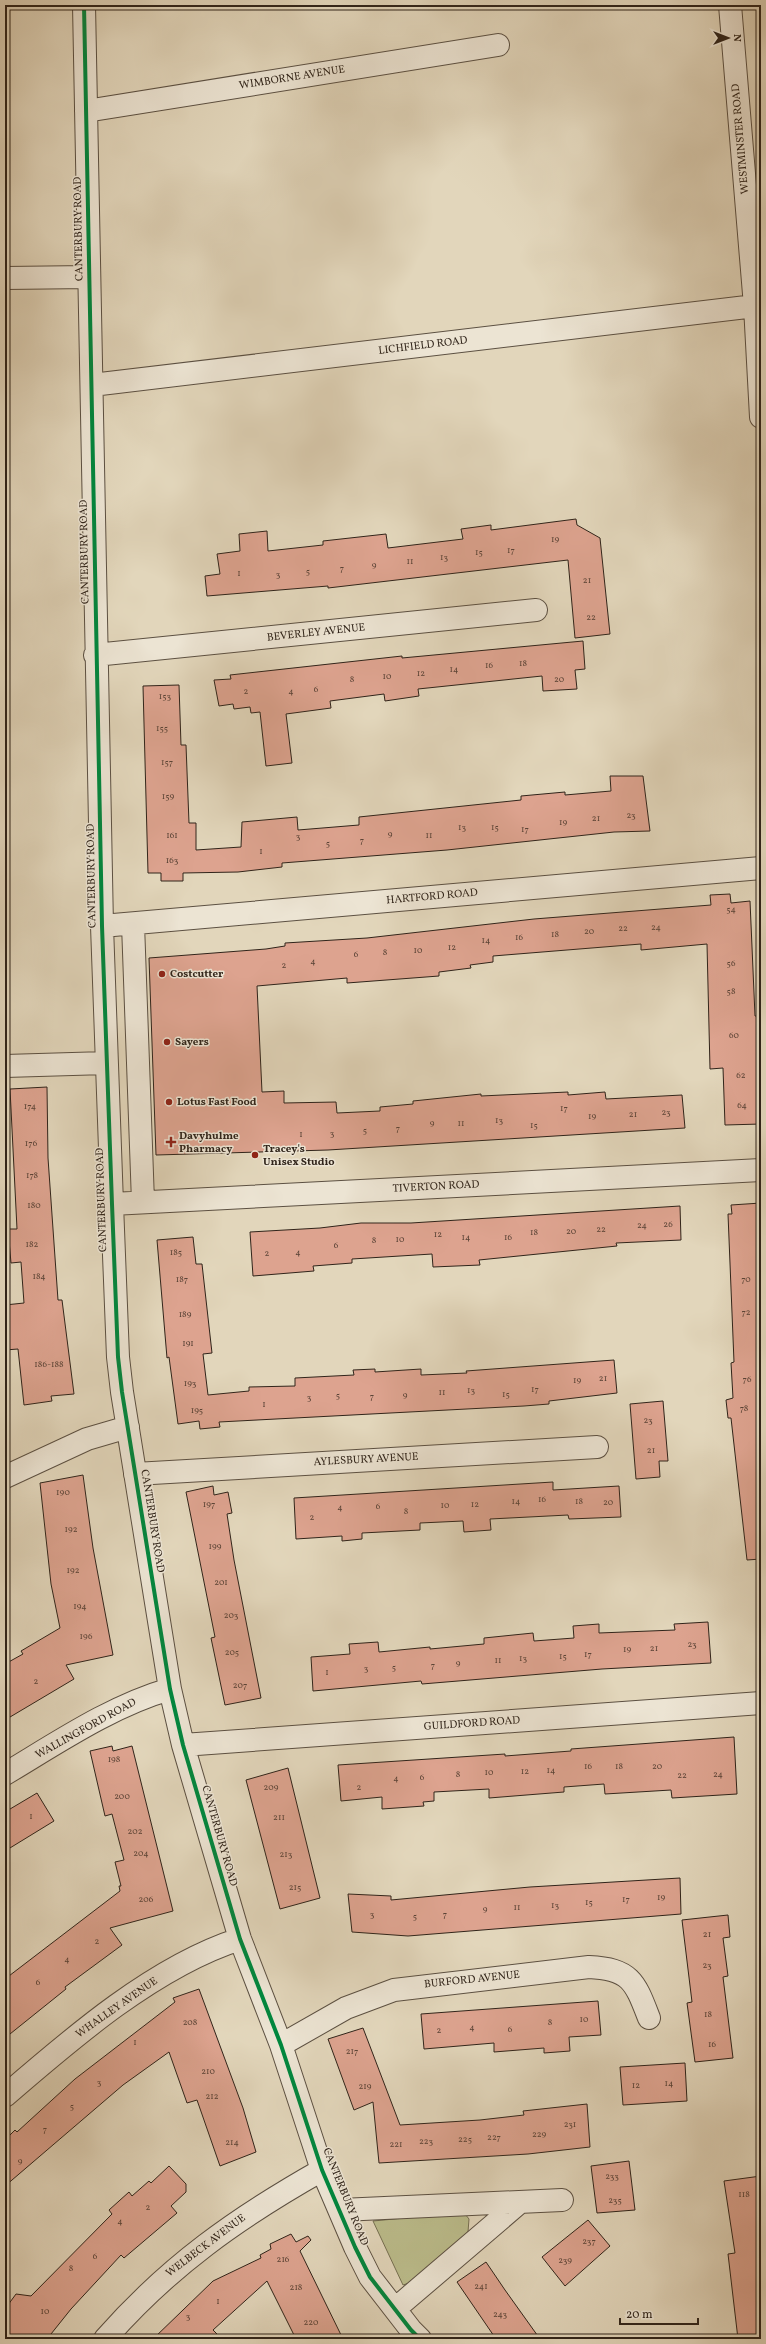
<svg xmlns="http://www.w3.org/2000/svg" width="766" height="2344" font-family="Vollkorn,serif">
<rect width="100%" height="100%" fill="#e2d6bb"/>
<filter id="stains"><feTurbulence type="fractalNoise" baseFrequency=".005" numOctaves="4"/><feColorMatrix values="0 0 0 0 .2 0 0 0 0 .09 0 0 0 0 .02 0 0 0 .5 -.17"/></filter>
<radialGradient id="worn" r=".72"><stop offset=".6" stop-color="#630" stop-opacity="0"/><stop offset="1" stop-color="#630" stop-opacity=".3"/></radialGradient>
<path fill="#bbbc8b" stroke="#767052" d="M458,2213L465,2214L469,2219L468,2232L412,2282L403,2285L373,2221Z"/>
<path fill="#dda38f" stroke="#30241a" d="M576,519L577,525L600,538L610,634L575,638L568,560L328,588V586L207,596L205,576L220,574L217,554L240,551L239,534L267,531L268,551L323,545V541L386,534L388,548L463,539L461,529L491,525V530Z
M583,641L585,669L575,670L577,689L543,691L542,676L418,689L419,696L385,701L384,694L330,701L331,708L286,714L292,763L266,766L260,712L251,713L250,707L234,709L233,704L219,706L214,680L231,679L230,675L402,656V658Z
M179,685L181,745H186L189,823H196V850L241,847L242,822L297,817L298,830L359,825V817L521,800V796L565,792V795L611,791L610,776H643L650,831L614,832L447,850L282,863V867L238,872L183,873V881H161V873H148L143,686Z
M730,894L731,903L750,901L755,1016H757L761,1124L725,1125L723,1068L710,1069L707,944L641,950V944L493,956V962L470,965L471,968L439,972V976L347,983V978L257,986L262,1092L284,1091V1103L336,1102L337,1113L380,1111V1107L413,1104V1101L481,1094V1096L568,1092V1095L605,1092L606,1099L682,1095L685,1128L328,1150L156,1155L149,958L266,949L285,946V943L367,938L534,919L711,905L710,895Z
M47,1087L48,1158L58,1300H62L74,1394L51,1396L52,1401L24,1405L18,1349L5,1350V1305L24,1303L21,1262L11,1263L8,1229H17L10,1089Z
M761,1203V1559L747,1560L731,1418H728L726,1400L733,1398L731,1363L734,1362L728,1214H732L731,1205Z
M680,1206L681,1240L616,1243L617,1246L479,1260L480,1265L433,1267L432,1254L352,1259V1263L313,1266L314,1271L253,1276L250,1232L320,1228L361,1223H411Z
M193,1237L196,1264H202L212,1353L203,1354L208,1395L249,1391V1387L295,1386V1378L354,1375L353,1370L375,1369V1372L421,1369V1375L467,1373L466,1371L614,1360L617,1393L549,1401V1404L524,1406L219,1422L220,1427L200,1429L199,1421L178,1424L169,1357L167,1358L157,1240Z
M663,1401L668,1461H659L660,1477L636,1479L630,1404Z
M83,1475L93,1548L113,1655L66,1665L74,1679L5,1720V1664L23,1654L21,1651L60,1628L51,1584L40,1483Z
M553,1482V1490L619,1486L621,1517L569,1519L568,1515L490,1519L491,1530L464,1532L463,1521L420,1523V1530L362,1533V1539L342,1541V1536L296,1539L294,1498Z
M213,1486L214,1495L228,1492L232,1513L227,1514L234,1560L261,1698L225,1705L211,1638L215,1637L186,1492Z
M708,1622L711,1663L602,1669L422,1684L421,1681L313,1691L311,1657L350,1654L349,1644L378,1642L379,1652L430,1647V1649L484,1644V1638L533,1633L534,1641L574,1638L573,1626L599,1624V1633L675,1630L674,1624Z
M734,1737L737,1794L672,1798L671,1790L605,1794L604,1784L564,1787V1792L489,1798V1789L434,1792V1801L423,1802L424,1806L382,1809V1797L341,1801L338,1765L505,1754V1756L571,1751V1749Z
M112,1746L113,1751L132,1746L173,1911L110,1928L122,1945L65,1987L66,1989L5,2038V1979L120,1891L119,1886H121L115,1862L124,1860L112,1814L105,1816L90,1751Z
M288,1768L320,1898L280,1909L246,1780Z
M37,1793L54,1821L5,1851V1812Z
M680,1878L681,1914L408,1936L352,1932L348,1894L391,1896V1900L530,1887Z
M728,1915L730,1937L723,1938L728,1976L723,1977L733,2058L695,2062L687,2003L692,2002L682,1920Z
M199,1989L243,2108L256,2152L220,2166L197,2100L187,2103L169,2052L123,2085L5,2186V2140L15,2130L17,2132L75,2079L175,2002L173,1998Z
M598,2001L601,2035L569,2037L570,2051L544,2053V2048L494,2052V2043L424,2049L421,2014Z
M363,2028L400,2125L480,2120L524,2115L523,2111L587,2104L590,2147L528,2154L379,2163L373,2102L354,2110L328,2039Z
M685,2063L687,2101L623,2105L620,2067Z
M629,2161L635,2210L597,2213L591,2166Z
M169,2166L186,2184V2192L171,2206L177,2213L124,2258L121,2255L71,2309L47,2339H5V2309L16,2294L31,2296L112,2214L109,2210L129,2192L132,2196L149,2181L151,2183Z
M761,2176V2339H738L728,2254L735,2253L724,2181Z
M588,2220L610,2246L565,2286L542,2257Z
M291,2234L296,2242L308,2236L311,2240L300,2251L343,2339H296L267,2281L213,2330L222,2339H153L213,2281L261,2258L260,2255L271,2249L270,2244Z
M486,2262L505,2290L540,2339H496L457,2282Z"/>
<g fill="none" stroke-linecap="round" stroke-linejoin="round">
<g stroke="#5c5042" stroke-width="24">
<path id="minor" d="M84,5L102,926L112,1204L118,1357L122,1392L170,1689L183,1745L240,1939L281,2045L322,2170L355,2247L370,2277L411,2330L420,2339
M730,5L755,306L761,417
M86,111L498,45
M5,278L89,277
M92,385L755,306
M95,655L536,610
M133,924L143,1202
M102,926L761,868
M5,1066L106,1063
M112,1204L761,1170
M135,1474L597,1447
M5,1477L87,1439L128,1427
M183,1745L761,1703
M5,1774C57,1743 111,1706 170,1689
M281,2045L346,2008L394,1990L589,1967C631,1969 635,1982 649,2018
M5,2096C72,2038 155,1966 240,1939
M341,2210L562,2200
M395,2309L519,2203
M105,2339C169,2266 237,2218 322,2170"/>
</g>
<use href="#minor" stroke="#ece4d3" stroke-width="22"/>
<g stroke="#ece4d3" stroke-width="6">
<path id="cycleway" d="M84,5L102,926L112,1204L118,1357L122,1392L170,1689L183,1745L240,1939L281,2045L322,2170L355,2247L370,2277L411,2330L420,2339"/>
</g>
<use href="#cycleway" stroke="#00873e" stroke-width="4"/>
</g>
<g fill="#8f2418" stroke="#ece4d3" stroke-width="1.5">
<circle cx="162" cy="974" r="4"/>
<circle cx="167" cy="1042" r="4"/>
<circle cx="169" cy="1102" r="4"/>
<path d="M169 1136h4v4h4v4h-4v4h-4v-4h-4v-4h4z"/>
<circle cx="255" cy="1155" r="4"/>
</g>
<g text-anchor="middle" dominant-baseline="central" stroke-width="3" stroke-linejoin="round" paint-order="stroke">
<g font-size="9" fill="#5b4437">
<text x="555" y="539">19</text>
<text x="511" y="550">17</text>
<text x="479" y="552">15</text>
<text x="444" y="557">13</text>
<text x="410" y="561">11</text>
<text x="374" y="565">9</text>
<text x="342" y="568">7</text>
<text x="308" y="571">5</text>
<text x="239" y="573">1</text>
<text x="278" y="574">3</text>
<text x="587" y="580">21</text>
<text x="591" y="617">22</text>
<text x="523" y="663">18</text>
<text x="489" y="665">16</text>
<text x="454" y="669">14</text>
<text x="421" y="673">12</text>
<text x="387" y="676">10</text>
<text x="352" y="679">8</text>
<text x="559" y="679">20</text>
<text x="316" y="689">6</text>
<text x="246" y="691">2</text>
<text x="291" y="691">4</text>
<text x="165" y="696">153</text>
<text x="162" y="728">155</text>
<text x="167" y="762">157</text>
<text x="168" y="796">159</text>
<text x="631" y="815">23</text>
<text x="596" y="818">21</text>
<text x="563" y="822">19</text>
<text x="462" y="827">13</text>
<text x="495" y="827">15</text>
<text x="525" y="829">17</text>
<text x="390" y="834">9</text>
<text x="172" y="835">161</text>
<text x="429" y="835">11</text>
<text x="298" y="836">3</text>
<text x="362" y="840">7</text>
<text x="328" y="843">5</text>
<text x="261" y="851">1</text>
<text x="172" y="860">163</text>
<text x="731" y="909">54</text>
<text x="656" y="927">24</text>
<text x="623" y="928">22</text>
<text x="589" y="931">20</text>
<text x="555" y="934">18</text>
<text x="519" y="937">16</text>
<text x="486" y="940">14</text>
<text x="452" y="947">12</text>
<text x="418" y="950">10</text>
<text x="385" y="952">8</text>
<text x="356" y="954">6</text>
<text x="313" y="961">4</text>
<text x="731" y="963">56</text>
<text x="284" y="965">2</text>
<text x="731" y="991">58</text>
<text x="734" y="1035">60</text>
<text x="741" y="1075">62</text>
<text x="742" y="1105">64</text>
<text x="30" y="1106">174</text>
<text x="564" y="1108">17</text>
<text x="666" y="1112">23</text>
<text x="633" y="1114">21</text>
<text x="592" y="1116">19</text>
<text x="499" y="1120">13</text>
<text x="432" y="1123">9</text>
<text x="461" y="1123">11</text>
<text x="534" y="1125">15</text>
<text x="398" y="1128">7</text>
<text x="365" y="1130">5</text>
<text x="332" y="1133">3</text>
<text x="301" y="1134">1</text>
<text x="31" y="1143">176</text>
<text x="32" y="1175">178</text>
<text x="34" y="1205">180</text>
<text x="668" y="1224">26</text>
<text x="642" y="1225">24</text>
<text x="601" y="1229">22</text>
<text x="571" y="1231">20</text>
<text x="534" y="1232">18</text>
<text x="438" y="1234">12</text>
<text x="466" y="1237">14</text>
<text x="508" y="1237">16</text>
<text x="400" y="1239">10</text>
<text x="374" y="1240">8</text>
<text x="32" y="1244">182</text>
<text x="336" y="1245">6</text>
<text x="176" y="1252">185</text>
<text x="298" y="1252">4</text>
<text x="267" y="1253">2</text>
<text x="39" y="1276">184</text>
<text x="182" y="1279">187</text>
<text x="746" y="1279">70</text>
<text x="746" y="1312">72</text>
<text x="185" y="1314">189</text>
<text x="188" y="1343">191</text>
<text x="49" y="1364">186-188</text>
<text x="603" y="1378">21</text>
<text x="747" y="1379">76</text>
<text x="577" y="1380">19</text>
<text x="190" y="1383">193</text>
<text x="535" y="1389">17</text>
<text x="471" y="1390">13</text>
<text x="442" y="1392">11</text>
<text x="506" y="1394">15</text>
<text x="338" y="1395">5</text>
<text x="405" y="1395">9</text>
<text x="372" y="1396">7</text>
<text x="309" y="1397">3</text>
<text x="264" y="1404">1</text>
<text x="744" y="1408">78</text>
<text x="197" y="1410">195</text>
<text x="648" y="1420">23</text>
<text x="651" y="1450">21</text>
<text x="63" y="1492">190</text>
<text x="542" y="1499">16</text>
<text x="516" y="1501">14</text>
<text x="579" y="1501">18</text>
<text x="608" y="1502">20</text>
<text x="209" y="1504">197</text>
<text x="475" y="1504">12</text>
<text x="445" y="1505">10</text>
<text x="378" y="1506">6</text>
<text x="340" y="1507">4</text>
<text x="406" y="1511">8</text>
<text x="312" y="1517">2</text>
<text x="71" y="1529">192</text>
<text x="215" y="1546">199</text>
<text x="73" y="1570">192</text>
<text x="221" y="1582">201</text>
<text x="80" y="1606">194</text>
<text x="231" y="1615">203</text>
<text x="86" y="1636">196</text>
<text x="692" y="1644">23</text>
<text x="654" y="1648">21</text>
<text x="627" y="1649">19</text>
<text x="232" y="1652">205</text>
<text x="588" y="1654">17</text>
<text x="563" y="1656">15</text>
<text x="523" y="1658">13</text>
<text x="498" y="1660">11</text>
<text x="458" y="1663">9</text>
<text x="433" y="1665">7</text>
<text x="394" y="1667">5</text>
<text x="366" y="1668">3</text>
<text x="327" y="1672">1</text>
<text x="36" y="1681">2</text>
<text x="240" y="1685">207</text>
<text x="114" y="1759">198</text>
<text x="588" y="1766">16</text>
<text x="619" y="1766">18</text>
<text x="657" y="1766">20</text>
<text x="551" y="1770">14</text>
<text x="525" y="1771">12</text>
<text x="489" y="1772">10</text>
<text x="458" y="1774">8</text>
<text x="718" y="1774">24</text>
<text x="682" y="1775">22</text>
<text x="422" y="1777">6</text>
<text x="396" y="1778">4</text>
<text x="271" y="1787">209</text>
<text x="359" y="1787">2</text>
<text x="122" y="1796">200</text>
<text x="31" y="1816">1</text>
<text x="279" y="1817">211</text>
<text x="135" y="1831">202</text>
<text x="141" y="1853">204</text>
<text x="286" y="1854">213</text>
<text x="295" y="1887">215</text>
<text x="661" y="1897">19</text>
<text x="146" y="1899">206</text>
<text x="626" y="1899">17</text>
<text x="589" y="1902">15</text>
<text x="555" y="1905">13</text>
<text x="517" y="1907">11</text>
<text x="485" y="1909">9</text>
<text x="372" y="1914">3</text>
<text x="445" y="1914">7</text>
<text x="415" y="1916">5</text>
<text x="707" y="1934">21</text>
<text x="97" y="1941">2</text>
<text x="67" y="1959">4</text>
<text x="707" y="1965">23</text>
<text x="38" y="1982">6</text>
<text x="708" y="2014">18</text>
<text x="584" y="2019">10</text>
<text x="190" y="2022">208</text>
<text x="550" y="2022">8</text>
<text x="472" y="2027">4</text>
<text x="510" y="2029">6</text>
<text x="439" y="2030">2</text>
<text x="135" y="2042">1</text>
<text x="712" y="2044">16</text>
<text x="352" y="2051">217</text>
<text x="208" y="2071">210</text>
<text x="99" y="2082">3</text>
<text x="669" y="2083">14</text>
<text x="636" y="2085">12</text>
<text x="365" y="2086">219</text>
<text x="212" y="2096">212</text>
<text x="72" y="2106">5</text>
<text x="570" y="2124">231</text>
<text x="45" y="2129">7</text>
<text x="539" y="2134">229</text>
<text x="494" y="2137">227</text>
<text x="465" y="2139">225</text>
<text x="426" y="2141">223</text>
<text x="232" y="2142">214</text>
<text x="396" y="2144">221</text>
<text x="20" y="2161">9</text>
<text x="612" y="2176">233</text>
<text x="744" y="2194">118</text>
<text x="615" y="2200">235</text>
<text x="148" y="2207">2</text>
<text x="120" y="2221">4</text>
<text x="589" y="2241">237</text>
<text x="95" y="2256">6</text>
<text x="283" y="2259">216</text>
<text x="565" y="2260">239</text>
<text x="71" y="2268">8</text>
<text x="481" y="2286">241</text>
<text x="296" y="2287">218</text>
<text x="218" y="2301">1</text>
<text x="45" y="2311">10</text>
<text x="500" y="2314">243</text>
<text x="188" y="2316">3</text>
<text x="311" y="2322">220</text>
</g>
<g font-size="11" fill="#30241a" stroke="#ece4d3">
<text transform="translate(292 78) rotate(-9)">WIMBORNE AVENUE</text>
<text transform="translate(741 139) rotate(-95)">WESTMINSTER ROAD</text>
<text transform="translate(79 229) rotate(-91)">CANTERBURY ROAD</text>
<text transform="translate(423 346) rotate(-7)">LICHFIELD ROAD</text>
<text transform="translate(85 552) rotate(-91)">CANTERBURY ROAD</text>
<text transform="translate(316 633) rotate(-6)">BEVERLEY AVENUE</text>
<text transform="translate(92 876) rotate(-91)">CANTERBURY ROAD</text>
<text transform="translate(432 897) rotate(-5)">HARTFORD ROAD</text>
<text transform="translate(436 1187) rotate(-3)">TIVERTON ROAD</text>
<text transform="translate(102 1200) rotate(-92)">CANTERBURY ROAD</text>
<text transform="translate(366 1460) rotate(-3)">AYLESBURY AVENUE</text>
<text transform="translate(152 1521) rotate(81)">CANTERBURY ROAD</text>
<text transform="translate(472 1724) rotate(-4)">GUILDFORD ROAD</text>
<text transform="translate(86 1729) rotate(-29)">WALLINGFORD ROAD</text>
<text transform="translate(219 1836) rotate(74)">CANTERBURY ROAD</text>
<text transform="translate(472 1980) rotate(-6)">BURFORD AVENUE</text>
<text transform="translate(117 2008) rotate(-35)">WHALLEY AVENUE</text>
<text transform="translate(345 2197) rotate(68)">CANTERBURY ROAD</text>
<text transform="translate(206 2246) rotate(-37)">WELBECK AVENUE</text>
</g>
<g font-size="11" font-weight="bold" fill="#30241a" stroke="#ece4d3" text-anchor="start">
<text x="170" y="974">Costcutter</text>
<text x="175" y="1042">Sayers</text>
<text x="177" y="1102">Lotus Fast Food</text>
<text x="179" y="1136">Davyhulme<tspan x="179" dy="13">Pharmacy</tspan></text>
<text x="263" y="1149">Tracey's<tspan x="263" dy="13">Unisex Studio</tspan></text>
</g>
</g>
<rect width="766" height="2344" fill="none" stroke="#e2d6bb" stroke-width="20"/>
<rect x="6" y="6" width="754" height="2332" fill="none" stroke="#30241a" stroke-width="2"/>
<rect x="10" y="10" width="746" height="2324" fill="none" stroke="#30241a"/>
<g transform="translate(728 38) rotate(90)" stroke="#ece4d3" stroke-width="3" paint-order="stroke">
<path d="M0-3L7 15L0 10L-7 15Z" fill="#30241a"/>
<text y="-6" font-size="11" font-weight="bold" text-anchor="middle" fill="#30241a">N</text>
</g>
<path d="M620 2318v6h78v-6" fill="none" stroke="#30241a" stroke-width="2"/>
<text x="626" y="2318" font-size="12" fill="#30241a" stroke="#ece4d3" stroke-width="3" paint-order="stroke">20 m</text>
<rect width="100%" height="100%" filter="url(#stains)"/>
<rect width="100%" height="100%" fill="url(#worn)"/>
</svg>
